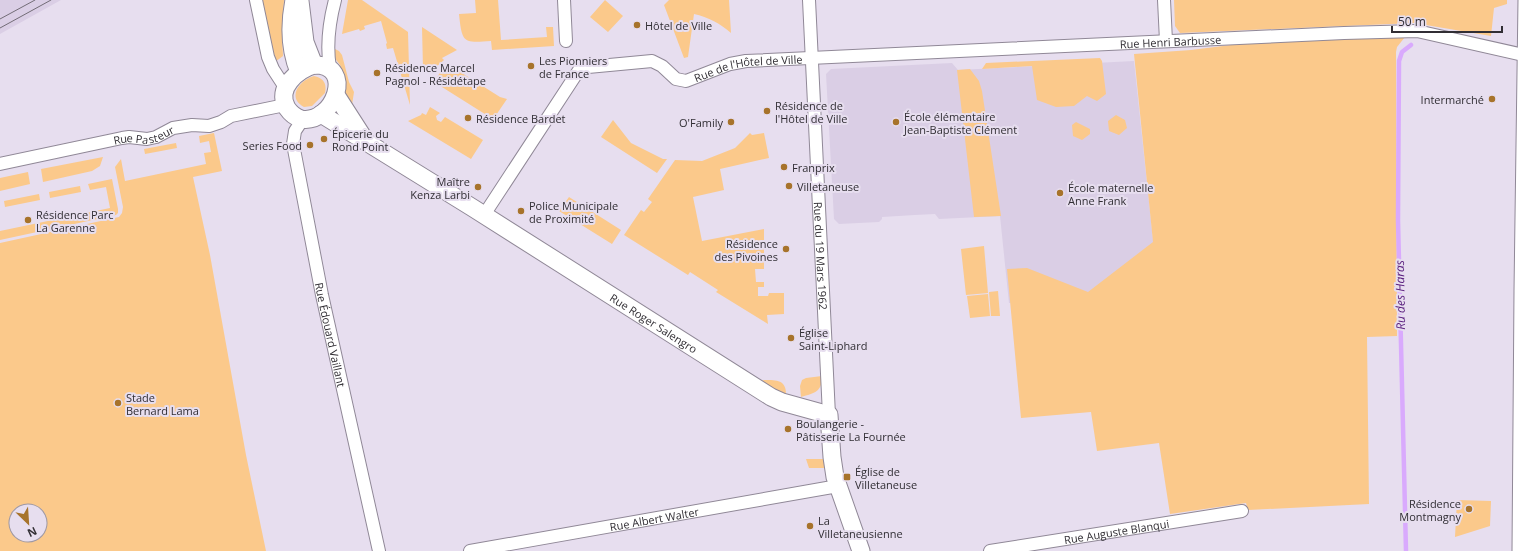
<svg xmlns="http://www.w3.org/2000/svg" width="1528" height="551" font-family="'Open Sans',sans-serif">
<rect width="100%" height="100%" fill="#e7deef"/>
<path fill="#dacee5" d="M0,0H61L0,34Z
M1134,61L1159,296L1009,303L1000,216L939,219L935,214L915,215L882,217V219L879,222L839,224L834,219L826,74L831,69L952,63L958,70Z"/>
<path fill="#fbc98b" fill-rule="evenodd" d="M261,0H284L282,35L283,56L275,62L272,53Z
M348,0H362L408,32L410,105L393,48L387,49L386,44L387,43L381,21L364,26L365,29L360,31L359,29L342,34Z
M475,0H498L501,40L547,37L546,27H553L554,46L492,50L491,41C463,43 462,43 459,14L476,13Z
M605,0L623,16L608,32L590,17Z
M669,0H729L731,33C721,24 708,17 694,14L688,57L684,58L664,5Z
M1174,0H1507V4L1494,8L1491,36L1414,23L1180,33L1175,26Z
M422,27L457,50L442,58L444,60L436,67L423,69Z
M1405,37L1397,47L1396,52L1397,336L1367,337L1369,504L1248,510L1246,503L1170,514L1159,443L1097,451L1091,412L1021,418L1007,269L1027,268L1088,292L1153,242L1134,54L1191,50L1247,43L1313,39Z
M331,47L339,51L342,55L349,82L354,92L352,105L348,107L344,88V75L340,65L334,57Z
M1100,58L1102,61L1106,94L1097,101L1087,96L1074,106L1056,107L1037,100L1032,66L982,69L986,63Z
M446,63L500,97L507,99L492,121L488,116L434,82Z
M970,69L979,81L982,91L1001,216L974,217L957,70Z
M314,76C324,78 327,84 325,93L312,106L304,107C286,97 300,80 314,76Z
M430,107L440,113L436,116L437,120L441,122L445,117L483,140L471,159L408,121L421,115L422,113L426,115Z
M1116,115L1125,120L1127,128L1119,135L1109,131L1108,121Z
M613,120L631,143L663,159H667L657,173L601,137Z
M1076,122L1090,129V134L1082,140L1073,136L1072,125Z
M214,133L222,171L193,177L210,255L246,455L266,551H0V243L119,217L122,213L123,207L115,167L121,159L125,181L206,164L204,153L211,152L209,141L200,143L199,136ZM16,511H40V535H16Z
M750,133L752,135L764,133L769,158L720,169L724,190L693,197L702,241L764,229V269H755L756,282H764V287H758V296H768L769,293H784V314L767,315L768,324L716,292L718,290L690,272L688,275L624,235L641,210L644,212L652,202L648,199L675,160L702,161L735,148Z
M176,143L177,148L145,154L144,149Z
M103,157L100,166L92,171L43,182L41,169Z
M28,172L30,184L0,191V178Z
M112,179L118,209V213L116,215L0,240V231L110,208L106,187L90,190L88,184Z
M80,186L81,192L50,198L49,192Z
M39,194L40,200L5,207L4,201Z
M569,197L621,230L612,244L559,211Z
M984,246L988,293L966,295L961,249Z
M998,291L1000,316H991L989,292Z
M988,294L990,316L970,318L967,296Z
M822,376C822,392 815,393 801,397L800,386L802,380L806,378Z
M764,380C778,380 787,380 786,397L759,382Z
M806,459H825V468H809Z
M1457,500L1491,501L1490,526L1455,537Z"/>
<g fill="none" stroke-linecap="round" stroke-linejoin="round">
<path stroke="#d9aafd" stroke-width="4.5" d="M1406,551L1398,220L1399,61L1402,52L1411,45"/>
<g stroke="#908897" stroke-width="14">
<g id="street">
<path d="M256,0L268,57L273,69L286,89"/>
<path d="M564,0L566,41"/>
<path id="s1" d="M809,0L829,415"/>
<path d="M1164,0L1166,41"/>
<path d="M330,68C326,45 329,23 335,0"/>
<path id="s2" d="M303,119L295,131L293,144L322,295L379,551"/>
<path id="s3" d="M0,164L122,138L129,137L147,139L156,137L173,128L192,125L209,126L221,122L231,116L285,105"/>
<path id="s4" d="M484,215L579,70L588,67L652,61L662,66L676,79L686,81L730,64L746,61L1344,33L1417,31L1528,56"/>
<path id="s5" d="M470,551L838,486"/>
<path id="s6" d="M990,551L1242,511"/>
</g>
</g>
<g stroke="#908897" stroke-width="19">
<g id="secondary">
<path d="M294,0C289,25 289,48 299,72"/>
<path d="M300,1L305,42L314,65"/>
<path d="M314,65C356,64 334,125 301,119C295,117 291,114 287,108C275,88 298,70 314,65Z"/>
<path d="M336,95L363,137"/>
<path id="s7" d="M321,114L473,208L771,397L782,402L829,415L832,457L835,477L861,551"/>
<path d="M1521,551L1523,291L1527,0"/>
</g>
</g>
<use href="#street" stroke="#fff" stroke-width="12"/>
<use href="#secondary" stroke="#fff" stroke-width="17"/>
<path stroke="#726c76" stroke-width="1" d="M0,19L35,0
M0,28L51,0"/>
</g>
<g fill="#a7732b" stroke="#e7deef" stroke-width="1.5">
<circle cx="637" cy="25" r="4"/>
<circle cx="531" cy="66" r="4"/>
<circle cx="377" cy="73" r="4"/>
<circle cx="1492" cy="99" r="4"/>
<circle cx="767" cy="111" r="4"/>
<circle cx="468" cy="118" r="4"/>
<circle cx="731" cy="122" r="4"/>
<circle cx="896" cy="122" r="4"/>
<circle cx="324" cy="139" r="4"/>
<circle cx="310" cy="145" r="4"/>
<circle cx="784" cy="167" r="4"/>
<circle cx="789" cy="186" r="4"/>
<circle cx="478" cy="187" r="4"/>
<circle cx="1060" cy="193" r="4"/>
<circle cx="521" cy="211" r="4"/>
<circle cx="28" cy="220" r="4"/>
<circle cx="786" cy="249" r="4"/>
<circle cx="791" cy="338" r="4"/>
<circle cx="118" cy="403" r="4"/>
<circle cx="788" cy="429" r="4"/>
<rect x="843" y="473" width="8" height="8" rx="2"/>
<circle cx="1469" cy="509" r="4"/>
<circle cx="810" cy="526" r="4"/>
</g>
<g text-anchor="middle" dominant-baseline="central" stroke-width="4" stroke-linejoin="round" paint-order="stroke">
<g font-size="11" fill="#312e34" stroke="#e7deef" text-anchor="start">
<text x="645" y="25">Hôtel de Ville</text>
<text x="539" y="60">Les Pionniers<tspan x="539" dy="13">de France</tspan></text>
<text x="385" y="67">Résidence Marcel<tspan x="385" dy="13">Pagnol - Résidétape</tspan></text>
<text x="1484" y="99" text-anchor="end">Intermarché</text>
<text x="775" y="105">Résidence de<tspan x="775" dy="13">l'Hôtel de Ville</tspan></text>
<text x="904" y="116">École élémentaire<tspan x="904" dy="13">Jean-Baptiste Clément</tspan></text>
<text x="476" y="118">Résidence Bardet</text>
<text x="723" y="122" text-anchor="end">O'Family</text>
<text x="332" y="133">Épicerie du<tspan x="332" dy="13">Rond Point</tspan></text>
<text x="302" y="145" text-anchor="end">Series Food</text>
<text x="792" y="167">Franprix</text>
<text x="470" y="181" text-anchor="end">Maître<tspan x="470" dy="13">Kenza Larbi</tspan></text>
<text x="797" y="186">Villetaneuse</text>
<text x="1068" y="187">École maternelle<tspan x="1068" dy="13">Anne Frank</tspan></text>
<text x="529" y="205">Police Municipale<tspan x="529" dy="13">de Proximité</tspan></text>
<text x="36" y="214">Résidence Parc<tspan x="36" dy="13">La Garenne</tspan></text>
<text x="778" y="243" text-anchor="end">Résidence<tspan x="778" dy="13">des Pivoines</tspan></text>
<text x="799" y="332">Église<tspan x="799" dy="13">Saint-Liphard</tspan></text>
<text x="126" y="397">Stade<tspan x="126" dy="13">Bernard Lama</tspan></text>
<text x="796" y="423">Boulangerie -<tspan x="796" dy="13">Pâtisserie La Fournée</tspan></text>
<text x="855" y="471">Église de<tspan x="855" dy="13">Villetaneuse</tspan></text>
<text x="1461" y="503" text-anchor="end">Résidence<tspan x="1461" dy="13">Montmagny</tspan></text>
<text x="818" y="520">La<tspan x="818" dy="13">Villetaneusienne</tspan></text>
</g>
<g font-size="11" fill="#312e34" stroke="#e7deef">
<text stroke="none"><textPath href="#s4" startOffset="776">Rue Henri Barbusse</textPath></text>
<text stroke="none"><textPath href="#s4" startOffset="352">Rue de l'Hôtel de Ville</textPath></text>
<text stroke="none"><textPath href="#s3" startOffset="147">Rue Pasteur</textPath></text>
<text stroke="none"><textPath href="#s1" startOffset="256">Rue du 19 Mars 1962</textPath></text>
<text stroke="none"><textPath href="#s7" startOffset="393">Rue Roger Salengro</textPath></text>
<text stroke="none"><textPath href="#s2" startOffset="222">Rue Édouard Vaillant</textPath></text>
<text stroke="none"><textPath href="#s5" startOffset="187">Rue Albert Walter</textPath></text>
<text stroke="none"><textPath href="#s6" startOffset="128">Rue Auguste Blanqui</textPath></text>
</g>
<g font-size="12" font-style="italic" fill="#5b207f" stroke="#e7deef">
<text transform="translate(1400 295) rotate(-91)">Ru des Haras</text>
</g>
</g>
<g transform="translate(28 523) rotate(155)"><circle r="19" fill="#e7deef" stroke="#9e98a4"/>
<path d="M0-3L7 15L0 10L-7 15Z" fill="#a7732b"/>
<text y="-6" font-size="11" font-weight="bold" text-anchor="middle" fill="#312e34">N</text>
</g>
<path d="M1392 26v6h110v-6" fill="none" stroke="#312e34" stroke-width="2"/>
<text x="1398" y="26" font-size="12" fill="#312e34" stroke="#e7deef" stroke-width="3" paint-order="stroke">50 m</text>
</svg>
